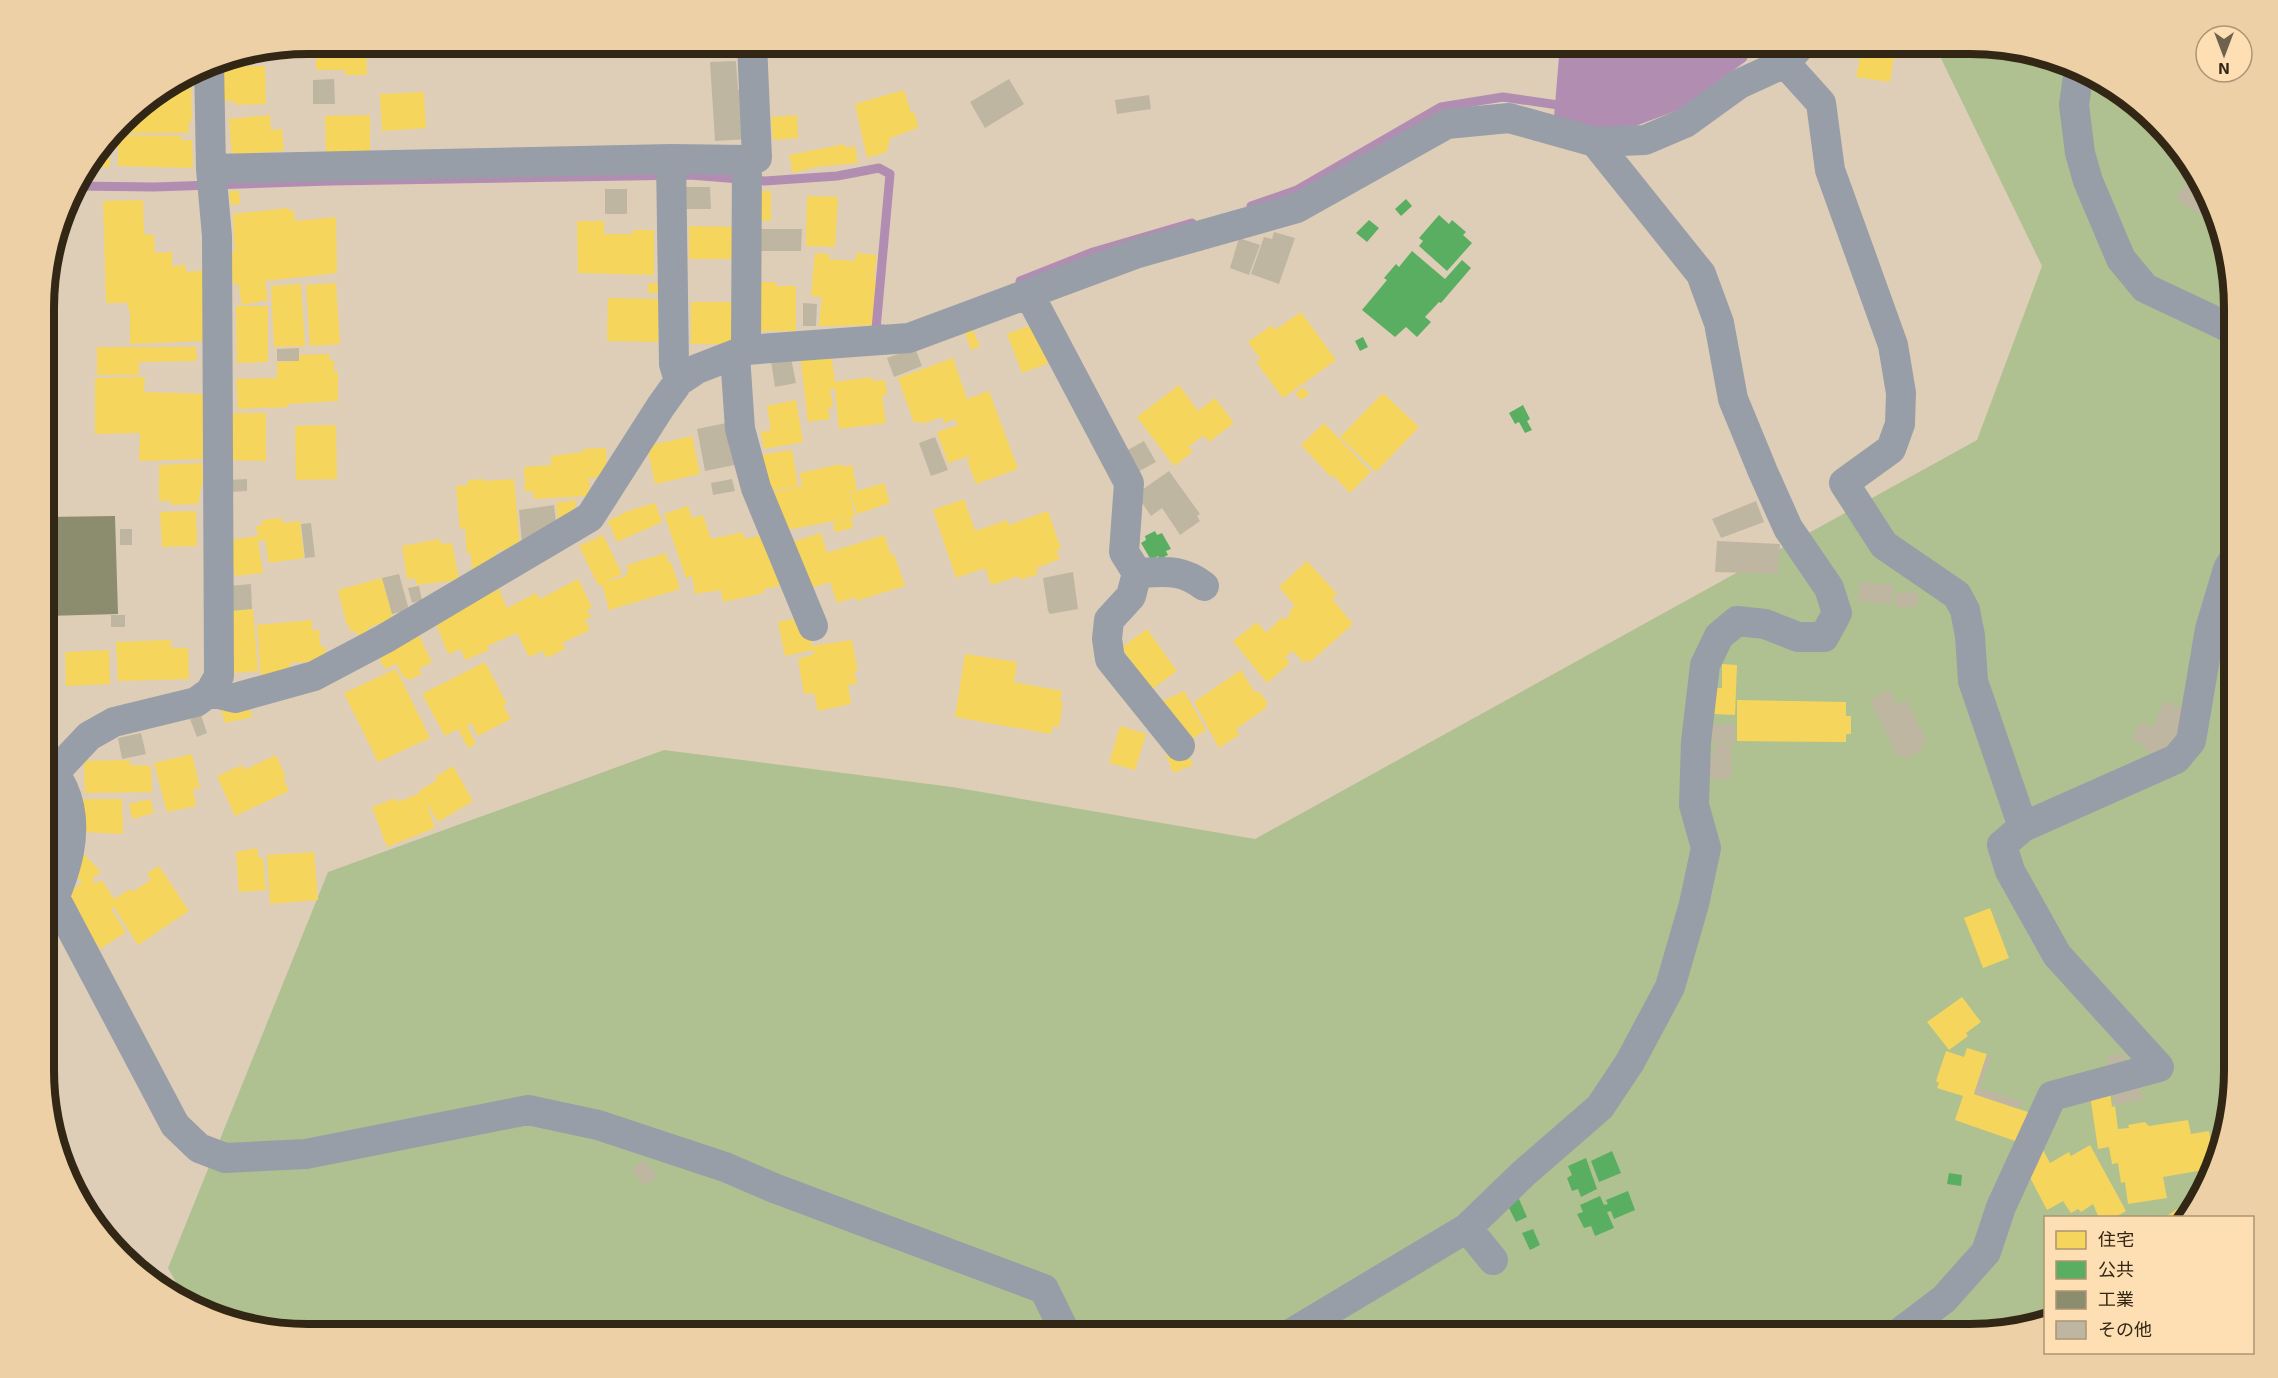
<svg xmlns="http://www.w3.org/2000/svg" width="2278" height="1378" font-family="'Exo 2','Noto Sans JP',sans-serif">
<rect width="100%" height="100%" fill="#dfceb7"/>
<path fill="#afc191" d="M1934,44H1970L2039,53L2103,79L2190,161L2221,223L2234,290V1087L2199,1203L2187,1217L2046,1218L2045,1316L1987,1334H308L239,1325L188,1304L168,1268L328,872L664,750L952,787L1255,839L1977,440L2042,266Z"/>
<path fill="#b28db2" d="M1560,44H1755L1746,61L1681,109L1630,128L1591,127L1554,117Z"/>
<path fill="#f6d55c" d="M316,44H366L367,75H345V70H316Z
M1863,44H1896L1890,82L1856,77Z
M265,66L266,104L235,105V101H223L222,67Z
M176,83H184V88H191L192,121H189V133H130V129H118L133,109Z
M904,90L911,113H915L918,128L890,138L887,152L867,158L855,104Z
M424,92L426,128L382,131L380,94Z
M270,115L271,130L282,129L284,151L232,155L229,119Z
M370,115V152L326,153L325,116Z
M797,115L798,138L773,140L771,117Z
M118,135L181,136V140H192L193,168L118,166Z
M845,144V148L855,146L858,163L816,167L793,173L789,155Z
M96,158H110V167H89Z
M756,190L771,191V221L755,220Z
M229,191H239L240,204L231,205Z
M807,196L838,197L835,247L806,246Z
M143,200L144,234L154,235L155,253L172,252V266L186,265V272L210,270L203,341L130,344V310H128V303H106L103,201Z
M289,208V211H294L295,221L336,217L337,273L265,281L268,300L242,305L238,283L233,284L230,260L231,252H235L233,214Z
M577,221H604V234H633V230H654V275L578,273Z
M689,226L739,227L738,259H689Z
M815,253L829,254V259L855,261L856,253L877,255L874,279L879,280L875,325L819,326L822,297L811,296Z
M759,282H776V286H796V331H757Z
M336,283L340,344L310,346L306,285Z
M648,283H660V293H648Z
M301,284L305,346L274,347L271,286Z
M608,298L659,299L658,342L607,341Z
M691,302H737V344H691Z
M236,306H268V362L237,363Z
M1301,312L1336,360L1283,398L1256,362L1261,360L1248,342L1272,325L1275,330Z
M1035,324L1052,362L1022,373L1007,334Z
M973,330L980,347L971,350L965,333Z
M97,347H196L197,361L139,362V375H97Z
M831,352L835,382L872,377V381L885,380L887,395L882,396L886,423L839,429L835,388L830,389L833,407L828,408L830,419L808,422L800,354Z
M329,354L330,360H334V371H338V401L288,404V407L238,409L236,379L277,378V362L299,361V355Z
M953,358L967,399L989,391L1018,469L976,484L967,460L970,459L969,456L948,463L937,432L958,425L955,419L944,423L942,417L921,424L920,421L914,423L898,378Z
M145,377L144,392L206,394V459L139,461L140,433L95,434V378Z
M1179,385L1198,411L1215,398L1234,423L1209,442L1204,435L1188,447L1193,452L1174,466L1137,417Z
M1304,387L1309,394L1301,400L1295,393Z
M1383,393L1419,427L1376,472L1340,437Z
M796,400L803,442L764,449L761,432L771,430L767,406Z
M228,413H266V461L228,460Z
M1324,423L1371,472L1350,493L1333,475L1331,477L1301,445Z
M336,425L337,479L296,480L295,426Z
M692,436L700,474L655,484L647,446Z
M606,448L607,468L600,477L589,478L590,496L534,499L533,491L525,492L524,467L551,465V456L583,452V449Z
M792,450L798,486L770,491L759,455Z
M202,463L203,479L198,504L171,505V501H159V465Z
M841,464L842,467L852,465L857,490L850,492L849,490L855,517L781,531L773,492L802,486L800,473Z
M484,479V481L514,479L520,546L512,550L497,551V556L472,571L471,553L467,554L465,528L460,529L456,486L468,485V480Z
M884,483L890,503L857,514L850,493Z
M964,499L975,531L1007,520L1009,525L1048,511L1061,549L1056,551L1060,559L1036,568L1038,574L1021,580L1019,576L991,585L985,568L956,578L933,510Z
M575,500L576,507L563,517L558,518L556,503Z
M655,503L662,522L617,542L608,521L628,511Z
M688,506L692,518L703,515L711,539L743,532L744,539L772,533L783,585L764,589V593L723,602L721,590L695,594L692,576L686,578L664,514Z
M196,511L197,546L162,547L160,512Z
M282,518V523L300,521L304,558L269,563L265,540L258,541L263,573L235,576L230,540L258,536L256,526L262,525V520Z
M851,518L853,528L834,532L833,522Z
M821,533L827,553L884,535L891,555L894,554L905,586L856,601L855,597L837,603L830,582L808,589L793,542Z
M603,535L622,574L605,582L627,576L626,572L628,571L627,565L666,553L669,563L671,562L680,589L609,610L602,584L598,585L579,546Z
M440,539L441,544L452,543L459,580L416,585L415,578L407,579L402,546Z
M1307,561L1337,594L1332,599L1353,624L1310,662L1308,660L1304,663L1293,651L1285,657L1290,663L1267,683L1233,641L1257,622L1266,633L1282,617L1285,620L1291,613L1289,611L1295,606L1279,587Z
M382,578L394,620L369,627L370,633L357,636L356,631L351,632L349,625L347,626L338,590Z
M578,579L592,607L587,610L591,617L585,620L590,630L562,643L565,649L546,658L543,651L529,657L517,633L487,646L489,650L465,660L461,649L448,654L435,621L470,606L467,599L496,583L507,608L536,593L540,599Z
M253,609L258,671L233,673L228,611Z
M807,616L812,646L852,640L858,671H854L857,684L848,685L851,704L818,711L814,693L804,694L798,659L814,654L813,650L785,656L778,622Z
M312,620V630H319L320,646H325L326,657L317,661L290,663V669L261,678L257,625Z
M1147,629L1177,671L1152,689L1121,648Z
M418,634L432,662L419,669L422,674L409,680L408,677L404,679L397,664L385,669L377,654Z
M171,640V648H188L189,679L118,681L116,642Z
M109,650L110,684L66,686L65,652Z
M965,654L1017,662L1014,682L1062,691L1060,701L1063,702L1059,727L1053,726L1051,734L955,717Z
M485,662L507,704L503,706L511,719L478,736L471,723L467,725L476,744L468,748L458,729L445,736L422,694Z
M1722,664L1737,665L1735,715L1714,714L1715,688H1722Z
M396,669L430,738L378,762L344,693Z
M1241,670L1255,693L1259,691L1268,704L1265,706L1266,708L1236,729L1239,735L1219,748L1194,702Z
M1184,691L1206,730L1185,743L1163,701Z
M46,693H55L53,746H46Z
M1737,700L1846,702V716H1851V734H1846V742L1737,741Z
M246,704L253,717L225,723L221,710Z
M1120,726L1146,734L1135,770L1109,763Z
M1179,749L1189,756L1193,765L1173,773L1166,755Z
M192,754L200,788L193,789L196,806L167,812L154,763Z
M276,755L286,777L283,778L289,791L235,816L217,776L242,765L244,770Z
M130,760V765L151,766L152,792L85,793L84,761Z
M453,766L473,801L438,822L426,802L435,828L387,847L372,807L396,798L398,802L420,793L419,791L437,780L435,777Z
M82,799H122L123,834L83,832Z
M150,799L154,813L132,819L129,804Z
M257,848L259,858H263L266,890L239,892L236,852Z
M314,852L318,900L270,904L267,855Z
M84,854L101,872L92,879L95,884L102,880L114,899L130,889L132,892L151,880L147,873L159,866L189,911L138,945L114,907L111,909L126,932L100,949L97,943L83,957L64,895L82,883L74,874Z
M1990,908L2009,958L1983,968L1964,918Z
M1962,997L1981,1022L1966,1033L1968,1036L1949,1050L1927,1022Z
M1967,1048L1987,1054L1974,1094L2028,1112L2018,1142L1955,1120L1963,1096L1937,1088L1939,1083L1936,1081L1946,1051L1964,1057Z
M2110,1092L2112,1107L2115,1106L2118,1129L2129,1128L2128,1125L2145,1122L2149,1126L2188,1120L2191,1134L2209,1131L2213,1157L2209,1169L2163,1177L2167,1198L2128,1204L2125,1182L2121,1183L2118,1163L2112,1164L2109,1147L2098,1149L2090,1095Z
M2090,1145L2126,1211L2114,1218H2099L2093,1204L2081,1212L2078,1209L2071,1213L2063,1201L2047,1210L2024,1166L2042,1148L2050,1163L2069,1152L2071,1156Z
M2186,1203L2192,1211L2187,1218H2164Z"/>
<path fill="#5aae61" d="M1406,199L1412,206L1401,216L1395,209Z
M1439,215L1449,224L1452,220L1466,232L1463,235L1472,243L1447,271L1419,246L1423,241L1419,238Z
M1369,220L1379,228L1367,242L1356,233Z
M1412,251L1445,279L1462,260L1471,268L1441,303L1439,302L1425,317L1431,322L1417,337L1406,327L1395,337L1362,310L1387,280L1384,278L1396,264L1399,267Z
M1363,337L1368,347L1360,351L1355,341Z
M1523,405L1530,419L1527,421L1532,430L1525,433L1519,422L1515,424L1509,413Z
M1155,531L1157,535L1162,533L1171,549L1166,551L1168,555L1160,559L1158,556L1151,560L1141,543L1146,540L1145,536Z
M1612,1151L1621,1173L1599,1182L1591,1161Z
M1586,1158L1597,1189L1581,1197L1578,1189L1572,1191L1567,1178L1572,1175L1568,1166Z
M1949,1173L1962,1175L1961,1186L1947,1184Z
M1628,1191L1635,1210L1614,1219L1611,1211L1607,1212L1614,1228L1595,1236L1591,1226L1584,1228L1577,1214L1583,1212L1580,1205L1600,1196L1604,1205L1608,1204L1606,1200Z
M1518,1197L1527,1217L1516,1222L1506,1202Z
M1533,1229L1540,1245L1530,1250L1522,1233Z"/>
<path fill="#8c8c6e" d="M115,516L118,614L46,616V517Z"/>
<g fill="none" stroke-linecap="round" stroke-linejoin="round">
<path stroke="#b28db2" stroke-width="9" d="M75,186L154,187L331,181L690,175L765,181L837,176L879,168L890,174L876,329H883
M1251,206L1297,190L1441,107L1503,97L1565,106
M1020,281L1093,252L1192,223"/>
</g>
<path fill="#bfb6a2" d="M736,61L738,90H745L748,139L715,141L710,62Z
M334,79L335,104H313V80Z
M1009,79L1024,104L985,128L970,102Z
M1149,95L1151,109L1117,114L1115,100Z
M2189,179L2203,188L2220,221L2217,226L2176,199Z
M686,187H710L711,209H686Z
M605,189H627V214H605Z
M754,229H802L801,251H754Z
M1274,232L1295,238L1279,284L1251,274L1264,237L1272,239Z
M1239,238L1260,245L1249,275L1230,268Z
M2229,287L2234,291V300L2228,308L2219,301Z
M803,303L817,304L816,326H803Z
M299,348V361H277V349Z
M915,348L922,366L894,377L887,358Z
M791,358L796,383L775,387L771,361Z
M731,422L740,464L705,471L697,429Z
M935,437L948,470L931,476L919,443Z
M1144,441L1156,462L1136,473L1124,452Z
M1169,471L1200,514L1197,516L1200,521L1180,535L1162,508L1151,516L1136,494Z
M247,479V491L227,492L226,480Z
M732,479L735,491L713,495L711,483Z
M1756,501L1764,522L1721,538L1712,519Z
M554,505L556,523L522,544L519,510Z
M311,523L315,557L305,558L301,524Z
M120,529H132V545H120Z
M1717,541L1780,544L1778,574L1715,572Z
M1073,572L1078,609L1050,614L1048,611L1043,578Z
M399,574L409,610L392,614L382,578Z
M1860,582L1894,585L1892,604L1857,600Z
M251,584L252,609L230,611L229,586Z
M419,586L422,600L412,603L408,588Z
M1917,591L1918,606L1896,608L1895,593Z
M111,615H125V627H111Z
M1890,689L1897,705L1906,700L1927,742L1920,745L1922,750L1904,759L1903,755L1898,758L1870,700Z
M2164,701L2187,710L2167,759L2145,750L2146,746L2132,740L2139,722L2153,728Z
M201,715L207,733L197,737L190,719Z
M1712,724H1735V743H1712Z
M141,733L146,754L122,759L118,738Z
M1714,744H1731V779H1709V756H1714Z
M2125,1053L2127,1067L2109,1071L2107,1056Z
M1987,1054L1991,1056L1980,1088L2022,1102L2019,1109L1974,1094Z
M2140,1085L2143,1099L2115,1105L2112,1091Z
M642,1159L658,1175L646,1186L631,1170Z"/>
<g fill="none" stroke-linecap="round" stroke-linejoin="round">
<path stroke="#979ea8" stroke-width="30" d="M1785,63L1821,103L1830,170L1893,345L1901,393L1900,424L1891,449L1844,483L1884,545L1957,595L1965,610L1970,636L1973,681L2023,827
M2079,69L2074,105L2080,153L2088,181L2121,259L2145,288L2234,330
M671,159L674,364L679,381
M211,169L671,159L747,160
M1029,294L1129,483L1124,552L1137,573L1131,596L1109,620L1107,639L1110,659L1180,746
M746,350L747,160L757,158L752,44
M735,355L740,429L756,488L813,626
M1137,573C1164,572 1181,568 1204,586
M210,692L235,698L314,676L384,639L590,517L661,406L679,381L697,369L746,350L909,338L1138,253L1297,208L1447,124L1509,118L1595,142L1645,140L1685,123L1739,84L1785,63L1802,44
M46,767C55,772 58,778 63,788C82,830 65,875 47,915
M55,772L89,736L114,722L196,702L210,692L219,676L217,236L211,169L209,63
M55,898L175,1125L199,1148L225,1158L306,1154L528,1110L598,1125L725,1167L774,1188L1044,1289L1066,1334
M1467,1228L1524,1173L1600,1107L1630,1062L1670,987L1694,904L1706,848L1694,805L1696,742L1705,665L1719,636L1737,621L1765,624L1798,637H1824L1837,613L1829,588L1788,528L1763,472L1733,399L1719,323L1701,274L1595,142
M1290,1334L1467,1228L1493,1260
M1898,1334L1944,1299L1986,1252L2001,1207L2052,1096L2159,1067L2057,955L2010,871L2002,845L2023,827L2176,759L2191,741L2210,629L2228,569L2234,559"/>
</g>
<path d="M0 0H2278V1378H0ZM308 54H1970A254 254 0 0 1 2224 308V1070A254 254 0 0 1 1970 1324H308A254 254 0 0 1 54 1070V308A254 254 0 0 1 308 54Z" fill="#eed0a6" fill-rule="evenodd"/>
<path fill="none" stroke="#322615" stroke-width="8" d="M308 54H1970A254 254 0 0 1 2224 308V1070A254 254 0 0 1 1970 1324H308A254 254 0 0 1 54 1070V308A254 254 0 0 1 308 54Z"/>
<rect x="2044" y="1216" width="210" height="138" fill="#fedfb3" stroke="#ac9574" stroke-width="1.5"/>
<rect x="2056" y="1231" width="30" height="18" fill="#f6d55c" stroke="#ac9574" stroke-width="1.5"/>
<text x="2098" y="1246" font-size="18" fill="#322615">住宅</text>
<rect x="2056" y="1261" width="30" height="18" fill="#5aae61" stroke="#ac9574" stroke-width="1.5"/>
<text x="2098" y="1276" font-size="18" fill="#322615">公共</text>
<rect x="2056" y="1291" width="30" height="18" fill="#8c8c6e" stroke="#ac9574" stroke-width="1.5"/>
<text x="2098" y="1306" font-size="18" fill="#322615">工業</text>
<rect x="2056" y="1321" width="30" height="18" fill="#bfb6a2" stroke="#ac9574" stroke-width="1.5"/>
<text x="2098" y="1336" font-size="18" fill="#322615">その他</text>
<g transform="translate(2224 54) rotate(180)"><circle r="28" fill="#fedfb3" stroke="#ac9574" stroke-width="1.5"/>
<path d="M0-4.5L10 22L0 15L-10 22Z" fill="#6f614e"/>
<text y="-9" font-size="16" font-weight="bold" text-anchor="middle" fill="#322615">N</text>
</g>
</svg>
